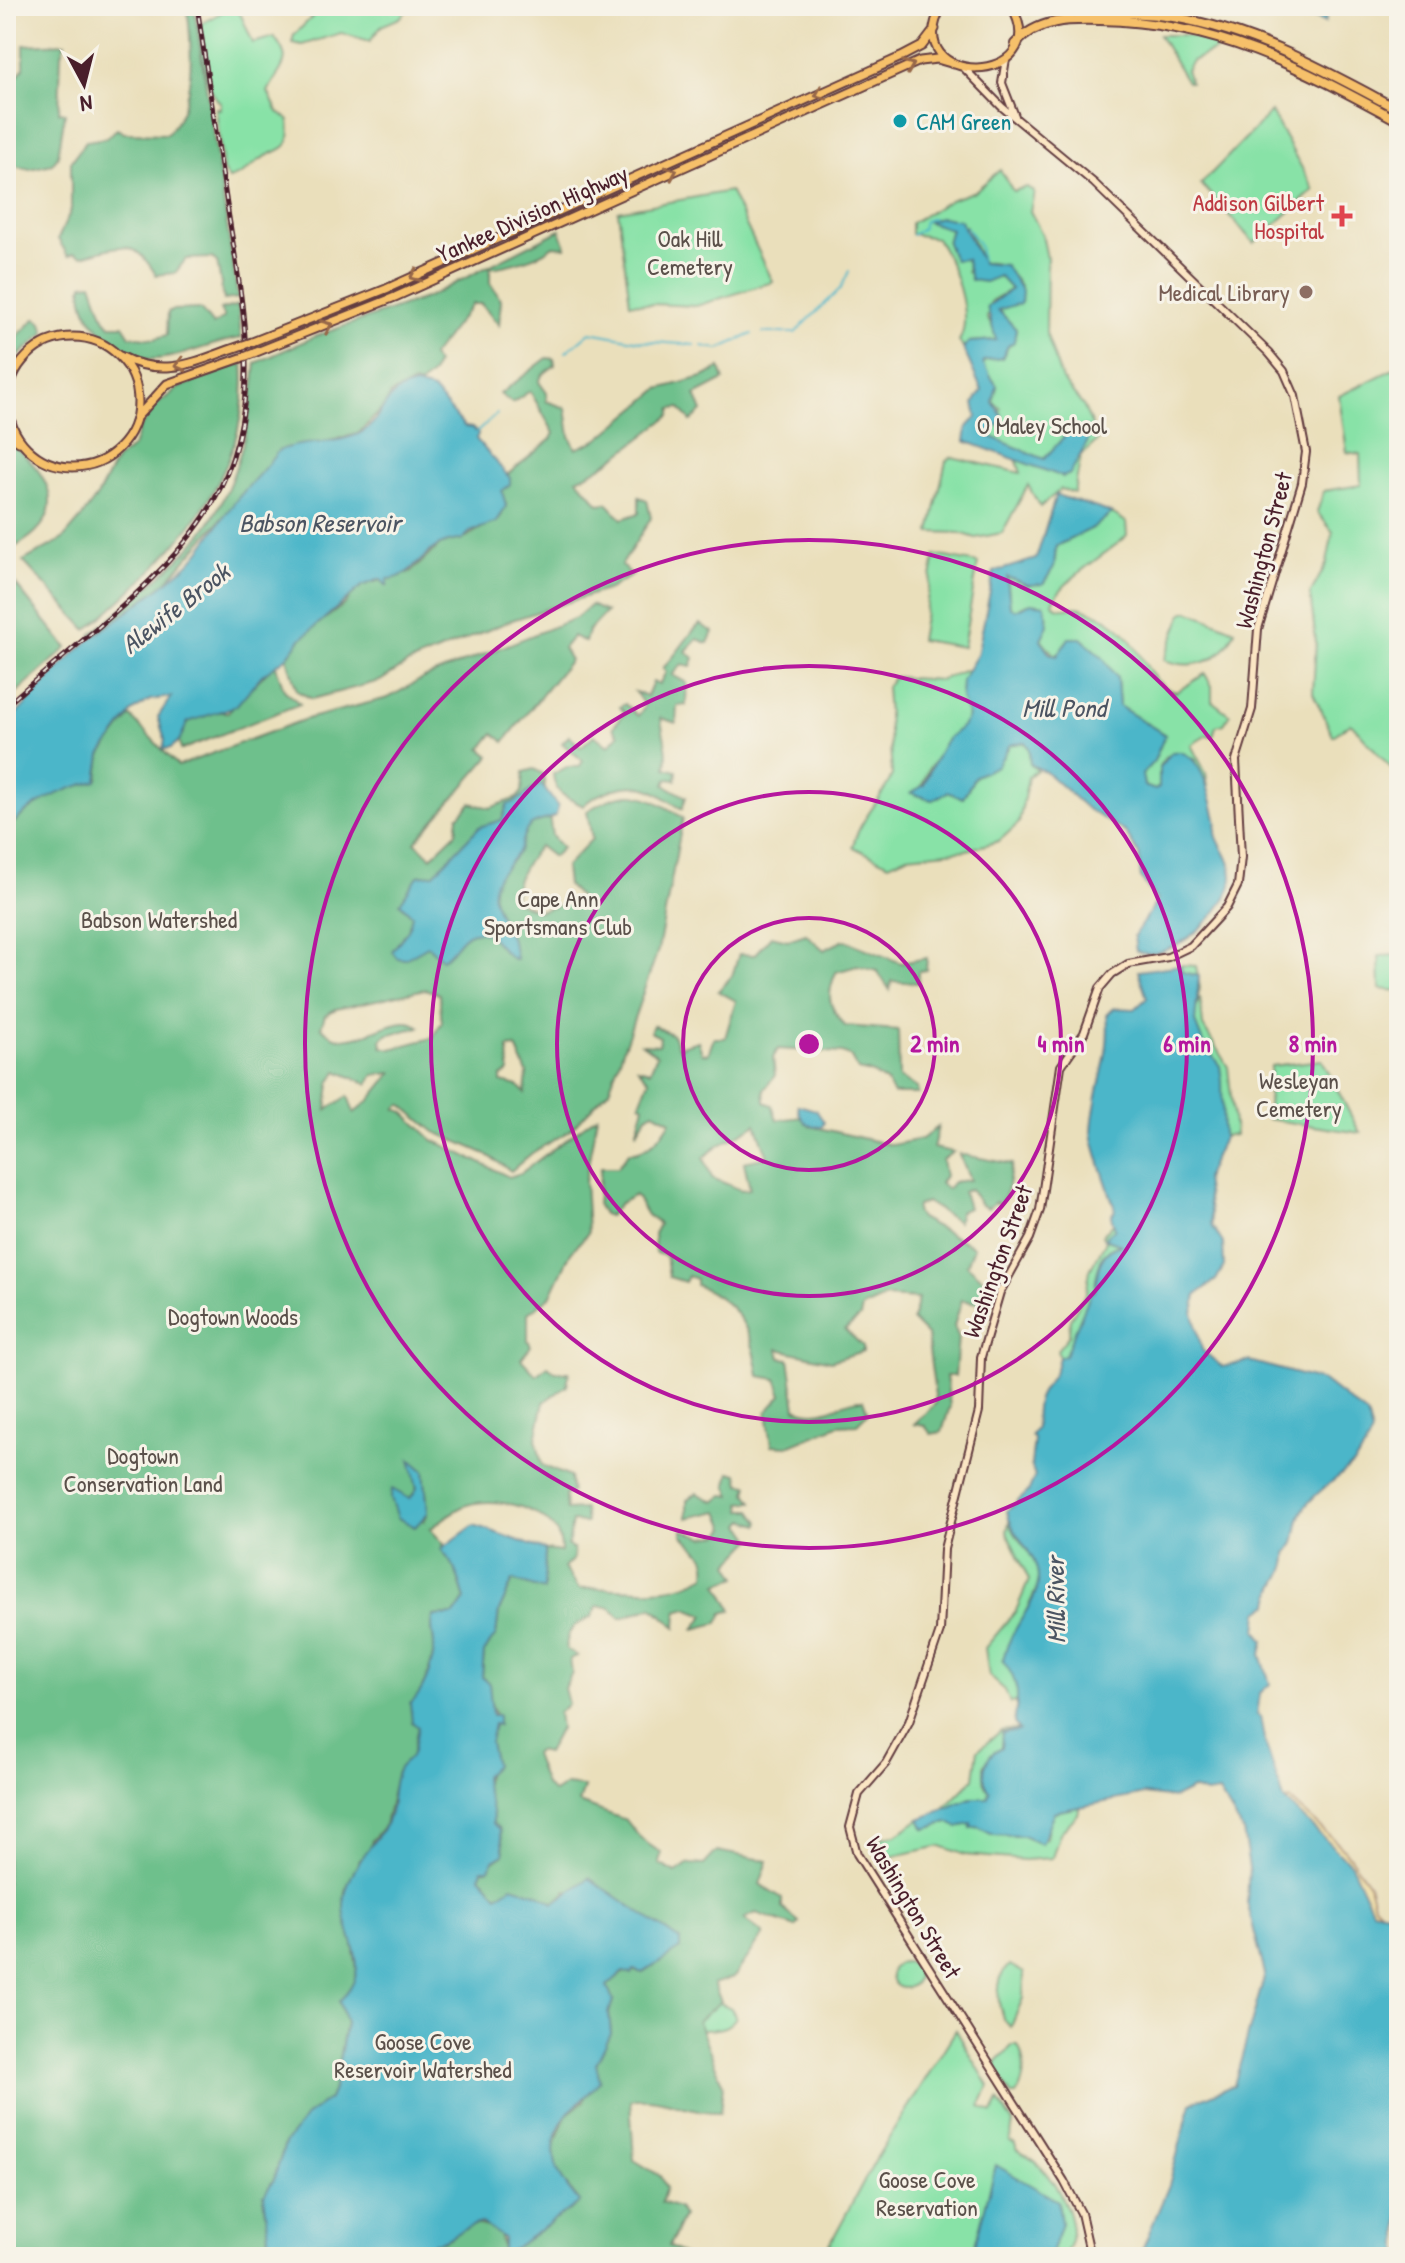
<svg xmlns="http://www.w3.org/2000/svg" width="1405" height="2263" font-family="'Patrick Hand',sans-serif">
<rect width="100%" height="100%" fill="#f7f3e8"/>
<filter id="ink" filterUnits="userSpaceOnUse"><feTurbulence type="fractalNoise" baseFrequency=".0125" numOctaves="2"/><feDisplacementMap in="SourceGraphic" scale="16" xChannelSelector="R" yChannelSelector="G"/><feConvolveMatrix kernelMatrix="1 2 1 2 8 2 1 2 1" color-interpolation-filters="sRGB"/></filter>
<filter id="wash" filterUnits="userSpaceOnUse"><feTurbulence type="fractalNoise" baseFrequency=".006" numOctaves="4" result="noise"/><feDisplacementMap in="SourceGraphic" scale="32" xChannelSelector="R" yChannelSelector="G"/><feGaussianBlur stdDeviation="1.8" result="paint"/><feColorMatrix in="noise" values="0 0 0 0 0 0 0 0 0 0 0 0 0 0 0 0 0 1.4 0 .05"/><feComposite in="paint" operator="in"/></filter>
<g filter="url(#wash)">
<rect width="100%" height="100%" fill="#eadfbb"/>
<path fill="#88e2a7" stroke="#698069" stroke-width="2" d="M233,6L241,15L253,43L274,37C296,63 279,67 268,92L278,112L289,120C293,156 279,145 257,162C247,170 243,175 229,179L223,171L216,108L220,109L221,103C202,88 204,47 199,25Z
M323,6H408L409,8L400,18L381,26L370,41L341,33L302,45L292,43L294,35Z
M1159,35H1187L1224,46L1192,61L1186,70L1190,82H1187Z
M1271,112L1314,190L1254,243L1201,184Z
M1000,170L1013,191L1027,187L1034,192L1030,211L1042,234L1047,258L1046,333L1062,380L1084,407L1098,440L1081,456L1074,493L1061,489L1040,507L1028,485L1002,533L976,538L960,533L930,532L946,461L952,457L1021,473L1012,447L984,433L1001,409L993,402L997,386L983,365L984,361C1001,358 1013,346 1016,329L998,310L1021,288C1010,271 1005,261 982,263L966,226H944L951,229L947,242L968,262L967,272L985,282L999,276L1011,289L991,301L987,318L998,336L996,340L969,342L963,348L959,341C974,316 952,259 936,238L911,234V223L950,200L975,191Z
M730,191L773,282L696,306L630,303L618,211Z
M1399,366V776H1398L1351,723L1333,736L1313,693L1316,642L1310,594L1327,563L1333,532L1317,512L1324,491L1361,485L1360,454L1347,452L1339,396Z
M1112,513L1126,522L1127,536C1109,552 1057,583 1053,604C1061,613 1071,604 1082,608C1092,611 1106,618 1115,625C1143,645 1145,683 1176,692L1205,674L1212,686V701L1230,715L1224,724L1216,726L1213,736L1207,735L1191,745L1206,773L1208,788L1195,759L1166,756L1159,766V787L1155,790L1144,786L1142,775L1154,760L1165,735L1119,706L1117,678L1089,645L1065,643L1062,651L1054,655L1041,639L1048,616L1027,604L1015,610L1010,606L1007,577L1017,579L1055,560L1056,546L1093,528Z
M935,555L978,563L963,647L920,640Z
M1189,611L1235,630C1222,662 1195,671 1164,660L1183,613Z
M966,670L961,692L968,716L965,726L929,768L918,795L933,800L948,792L963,798L975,776L990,769L1010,745L1024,742L1029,748L1030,764L1037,770L1028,777L1019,823L999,841L967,850L907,856L889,864L853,847C858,820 882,801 892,775L886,686L894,677L940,680Z
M1399,955V991L1380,989L1379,956Z
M1180,965L1196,966L1200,988L1194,1015L1200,997L1203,1026L1228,1067L1235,1135L1222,1137L1204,1168V1196L1212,1228L1194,1183L1201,1165L1202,1148L1216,1135L1215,1115L1209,1105L1213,1090L1185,1025L1187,994Z
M1322,1060L1360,1133L1267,1119L1271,1066Z
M1115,1221L1123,1245C1091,1249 1102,1277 1095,1296C1087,1316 1075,1336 1066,1355L1059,1357L1057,1350L1069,1335L1070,1319L1086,1293L1090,1270L1106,1241L1102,1236Z
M1009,1522C1017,1542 1035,1555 1043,1575L1003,1661C1015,1676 1021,1687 1016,1706L1015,1702L1010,1703L1005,1690L989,1676L985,1648L1016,1611L1029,1580L1007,1532Z
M1017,1729L1022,1733L984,1765V1784L994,1798H971L942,1810L974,1778L978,1750L1001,1731Z
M1080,1805L1078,1814L1060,1833L1052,1858L1024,1860L965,1855L941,1846L889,1857L880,1843L883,1837L896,1835L920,1819L925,1829L949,1822L973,1823L993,1835L1023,1836L1039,1843L1046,1838L1049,1819L1055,1810Z
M891 1975a13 13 0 1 1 26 0a13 13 0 1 1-26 0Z
M1010,1965L1024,1973L1023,1998L1011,2027C996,2017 993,1976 1010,1965Z
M716,2001L731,2008L736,2017C726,2033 710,2028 694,2031L686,2015Z
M956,2030L989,2086L980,2107L993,2113L999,2101L1013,2123L1010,2142L1016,2144V2149C1022,2155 1031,2157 1037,2163C1058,2184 1089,2235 1060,2257H823L874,2162Z
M1012,2046H1018C1026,2061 1026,2081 1016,2095H1011L997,2071L996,2062Z"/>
<path fill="#6ec08c" stroke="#5c705c" stroke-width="2" fill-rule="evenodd" d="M187,6H194L238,298L224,300L217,262L212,258L186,259L175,273L156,275C133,236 120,246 82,256L74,253L68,256L58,239L71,210V162L86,141L106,138L117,129L124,133L167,134C197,103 192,46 187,6Z
M65,43L61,54L59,112L65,113L58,156L52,164L30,169L6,165V45L12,72L17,76L24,68V45Z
M560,230L566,247L553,246C541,257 508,266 490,268V283L501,300L499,325L481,304H472L432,356L436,364L432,374L420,385L414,383L391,394L385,406L358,434L279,453L160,589L95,639L91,635C125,605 162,578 192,545C236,497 250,426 256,363L316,336L428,297Z
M92,283L104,318L110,325H123L130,336L154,339L167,335L168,312L172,310L200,309L213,325L224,318L220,310L238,305L241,338C184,347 139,388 95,324C86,313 80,298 83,284Z
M36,318L42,323L45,333L15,359L6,375V347Z
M547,358L554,359L555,365L542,375L539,382L547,393L546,401L566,408L570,436L576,449L599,439L659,389L703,377L720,368L724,380L695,395L702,411L691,421L680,408L672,409L670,416C640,437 611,465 577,479L599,504L607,503L622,519L639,513V497L647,500L651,518L621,566L633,575L609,589L512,620L407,664L380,681L312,699L297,691L287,658L300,637L345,604L359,586L411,572L442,543L463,539L501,516L506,504L497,496L507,475L551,439L554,433L530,391L512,403L500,394Z
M243,363C253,480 167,560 87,630L23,561L63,539L81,518L98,495L116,460L133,447L139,429L155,406L180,387Z
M6,439C51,474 74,515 13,548L6,540Z
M12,580L67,648L6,702V581Z
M591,605L606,612L588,631L585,642L573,636L563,648L570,660L504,742L494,733L481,749L490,756L415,842L431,857L456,833L458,817L471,803L490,808L517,798L522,792L524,772L534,769L543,774L552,836L562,848L553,857L539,846C526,863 514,878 514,900L538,911L569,903L573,908L581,899L567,885L565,867L592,839L587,811C630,785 644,793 683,818L658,950L609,1090L569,1131L532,1153L511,1171L486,1154L435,1132L401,1104L396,1109L404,1112L433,1140L509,1177L521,1173L597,1116L585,1181L588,1233L571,1252L550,1297L528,1313V1340L531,1346L521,1359L536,1375L548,1366L555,1372H569L567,1386L544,1402L536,1439L542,1465L570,1477L572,1492L565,1495L566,1510L584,1509L586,1523L572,1522L568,1546L574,1550L573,1559L564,1568L579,1589C626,1585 663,1601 706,1575C709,1552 696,1550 682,1535L683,1530L704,1537L720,1535L726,1528L719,1511L687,1518V1500L697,1493L715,1502L724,1495L732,1496L727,1485L730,1472L738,1474L740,1484L749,1485L747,1493L753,1502L741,1503L742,1510H752L760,1522L759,1525L745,1520L742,1525L752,1540L729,1564L737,1577L718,1584L732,1610L723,1613L718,1623L694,1629L705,1615L687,1608L677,1611L676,1627L652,1607L621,1618L610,1607L597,1606L592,1617C574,1624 567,1629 566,1649L577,1656L570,1659L572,1673L564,1688L568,1704L558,1713L560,1728L547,1753L537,1751L534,1754L545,1785L554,1793L566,1785L584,1787L579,1803L626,1820L641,1839L661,1853L659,1864L676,1873L689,1864L704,1865L717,1851L768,1861L760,1884L782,1898V1908L799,1922L796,1927L756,1913L744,1919L764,1934L734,1977L713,1984L721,2001L698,2021L723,2085L720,2112C686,2113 663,2094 630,2100L634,2160L660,2176L666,2188L661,2202L678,2208L683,2216L669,2246L688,2257H429L434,2242C461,2243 459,2210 499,2233L504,2255L580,2202L558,2175L551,2154L566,2115L584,2101L600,2050L611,2034L609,2013L613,2000L607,1986C619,1975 626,1967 643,1973L680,1948V1940L567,1891L554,1903C537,1893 517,1887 498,1895L480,1876L482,1869L504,1854L500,1829L493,1823L484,1793L491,1729L494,1724H498L482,1677L484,1652L496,1635L499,1611L513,1580L543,1589L545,1550L561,1552C563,1511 500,1495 467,1505C454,1509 441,1521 430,1529L444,1544L441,1549L455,1568L465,1599L454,1615L434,1616C429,1628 435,1636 434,1649C432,1665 425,1686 415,1700L418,1726L412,1756L397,1772L385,1825L372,1840L369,1853L360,1859L345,1891L357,1970L352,1989L339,2001L346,2023L334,2087L329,2099L285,2144L274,2179L264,2196L269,2236L264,2257H6V831C16,818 47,796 61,789C73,784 86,784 98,779L101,755L130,716L178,766L306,719L388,698L424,678L576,618ZM425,989L439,994L442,1022L432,1038L391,1049L382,1047L381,1040L386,1035L420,1027C393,1006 351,1061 321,1027L325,1015L336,1009ZM516,1047L527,1073L525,1093L518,1086L501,1082V1077L509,1072L508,1048ZM337,1071L368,1084L374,1075L392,1073L370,1100L354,1113L348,1096L327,1110L330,1083ZM411,1461L424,1471L428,1513L424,1521L392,1490L410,1499L417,1488Z
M700,624L713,632L708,643L697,639L686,651L694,658L691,666L682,664L672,675L687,683L686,705L677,706L676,723L661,718C663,738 669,745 666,768L677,771L676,780L667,779L665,785L686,797L682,809C671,803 661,793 649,789C630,781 596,792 583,806C566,796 555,796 553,774L567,767H579L583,761L562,743L569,736L581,747L594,735L608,746L619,735L613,727L625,713L620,707L625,704L638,716L645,706L635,692L647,696L653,682L659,685L666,672L663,668C678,654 685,638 700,624Z
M275,663L284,690L300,704L181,750L178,740L186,722L212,712H228Z
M806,934L824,950L844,940L901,963L927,958L926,970L919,971L918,983L891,981L890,990L877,971L857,966L836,972C826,996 828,1006 845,1026L898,1030L899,1078L917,1088L918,1094H894L886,1082L872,1073L858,1070L850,1056L842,1053L778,1049L773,1058L775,1075L764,1090L765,1102L772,1105L777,1120L802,1117L810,1126L892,1145L922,1139L938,1127L933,1148L953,1152L942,1160L945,1176L940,1183L947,1189L953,1182L970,1180L959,1154L1012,1164L1006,1195L999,1204L995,1202L988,1208L981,1205L970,1189L963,1192L968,1208L959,1212L958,1222L926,1202L917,1206L916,1212L920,1218L974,1247L967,1265L983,1279L998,1285L986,1305L962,1300L954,1326L958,1336L955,1376H946L950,1406L942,1432L931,1434L925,1426L914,1424L936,1403L927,1335L912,1320L918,1299L886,1297L862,1308L860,1317L845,1330L863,1346V1351L831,1361L778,1349L780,1358L789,1359L796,1408C825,1421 843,1398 863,1400L868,1413L857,1424L838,1425L788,1446L772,1445L767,1412L782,1395L776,1379L759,1376C753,1332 739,1302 696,1285V1279L688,1276L685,1282L669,1277L666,1256L655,1253L654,1234L659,1224L647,1215L635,1195L620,1203L609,1216L603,1214L597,1204L601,1167H618L629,1152C646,1154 662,1136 671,1121L654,1112L647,1116L636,1133L644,1106L640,1103L649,1080L638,1068L650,1071L657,1055L642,1044L659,1045L660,1037L650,1032L653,1025L673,1035L678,1047L698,1041L702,1053L708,1054L714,1038H725L736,1001L718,991L732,976L739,954L754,955L771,936L788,940ZM756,1124L768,1157L744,1162L750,1189L741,1190L712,1178L704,1158C719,1142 739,1136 756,1124Z"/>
<path fill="#eeda9e" stroke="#9c7c64" stroke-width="2" d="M1290,1800L1343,1848L1369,1884L1374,1904L1382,1912L1378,1919L1282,1802Z"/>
<path fill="#4cb6c9" stroke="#4b6a7a" stroke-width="2" d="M1293,6H1329L1325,23L1296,9Z
M939,217L960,220L982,263L1005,265L1022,291L1021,303L998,310L1016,329L1014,342L1008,346L1002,358L983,361V365L997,386L993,402L1003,417L1000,424L985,434L1044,459L1071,429L1087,427L1089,439L1070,474L1063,477L965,441L967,428L977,417L974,403L982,391L963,348L969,342L996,340L987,307L1011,289L999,276L985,282L971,280L966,259L954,260L947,243L951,229L928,222Z
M415,385L433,390L465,427L472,428L478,434L476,439L510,478V485L502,491L506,506L497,522L470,532L463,539C452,541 440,543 432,550C420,560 405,580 388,579L387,586L380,579L362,586L302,638L287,657L262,675L236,706L188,722L179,741L171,748L163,749L165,740L158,717L171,697L150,700L132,712L101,755L97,781C64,788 27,805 6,831V725C36,695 63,660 96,635C127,611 158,591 187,565C205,548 216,526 231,507C246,487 264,471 278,451C304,439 336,446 362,432C386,418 380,392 415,385Z
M1056,495L1112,513L1093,528L1056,546L1054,567L1043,584L1028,585L1007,577L1010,606L1015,610L1031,603L1045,605L1048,625L1041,639L1049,653L1057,656L1069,638H1081L1103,658L1117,678L1119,706L1165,735L1154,761L1142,774L1144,786L1155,790L1159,787V767L1172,752C1201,747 1211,797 1216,819C1218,826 1214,830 1217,837C1222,850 1232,861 1232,876C1234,908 1167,967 1136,951L1134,936L1157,901L1141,878L1139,854L1125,832L1086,808L1046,772L1030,764L1029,748L1025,742L1010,745L997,766L975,776L963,798L948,792L932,800L911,793L924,785C926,778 942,744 947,739C956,730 963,729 968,716L961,698L962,680L977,655L994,572L1036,559Z
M541,784L558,807L556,815C548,821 536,820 529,827C522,834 523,842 519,850C511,866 489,876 493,897C498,919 515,938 516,960C499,955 492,924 470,933C458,938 453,954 442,959L428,946L405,959L397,958L392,951L408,930L412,915L400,903L418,876L434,874L479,827L502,820L507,805C522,801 528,790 541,784Z
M1180,965L1182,972L1199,976L1195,1022L1204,1045L1220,1066L1222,1081L1223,1138L1205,1179L1212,1226L1223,1243L1224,1266L1216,1280L1196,1295L1193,1313L1202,1350L1222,1367L1249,1361L1323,1381L1367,1415L1372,1433C1355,1476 1328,1477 1305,1507C1294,1520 1300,1541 1287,1553C1289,1573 1271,1584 1270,1604L1259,1612L1257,1630L1264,1641L1261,1654L1270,1684L1260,1693L1257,1715L1260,1716L1264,1739L1284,1800L1351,1864L1372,1909L1399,1914V2257H1139L1169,2185L1191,2103L1234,2085L1265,1974L1247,1902L1249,1868L1243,1831L1219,1792L1206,1794L1192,1789L1174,1798L1145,1794L1054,1812L1041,1844L1023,1836L993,1835L978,1827L971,1828L972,1824L957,1827L948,1822L925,1829L920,1819L971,1798H987L990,1792C979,1776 984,1756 1001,1747L1002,1733L1019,1730L1014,1723C1019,1697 1020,1683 1003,1661C1007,1633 1036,1604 1038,1583C1040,1553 1012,1539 1007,1511L1028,1492L1035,1476L1031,1465L1034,1439L1031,1435L1036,1428C1032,1381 1053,1391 1059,1357L1065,1355L1091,1292L1095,1291C1096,1272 1100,1249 1121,1245L1104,1239L1115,1228L1111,1216L1115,1210C1111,1193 1092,1146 1092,1131C1094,1090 1112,1055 1107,1015L1114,1008L1135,1009L1147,998L1138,971Z
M798,1105L816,1110L824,1122L822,1126C809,1130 798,1118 798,1105Z
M410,1459L424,1471L428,1513L415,1527L398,1518L391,1498L392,1489L410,1499L417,1488Z
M474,1525L545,1550L544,1590L513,1580L499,1611L496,1635L484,1652L482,1677L489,1683L492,1715H498V1725L494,1724L490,1743L495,1765L484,1776C484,1794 494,1804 493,1823L500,1829L504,1854L494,1860L489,1869H482L480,1876L498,1895L512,1886L536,1893L554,1903L589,1878L680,1940V1949L643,1973L633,1970L631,1974L623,1972L607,1986L613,2000L609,2013L611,2034L596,2064L600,2080C590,2096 573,2105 565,2117C544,2149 555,2177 580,2202L503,2256V2238L481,2223C464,2226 449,2242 434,2243L429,2257H264L269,2236L264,2195L274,2179L285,2144L307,2115L329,2099L334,2087L346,2023L339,2001C381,1963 334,1931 346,1891C353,1865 372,1846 386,1824C395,1807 390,1786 398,1770C401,1764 407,1762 411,1756C415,1749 416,1735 418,1727L412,1722L410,1704C424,1692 432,1667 434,1649C435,1636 429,1628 434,1616L454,1615L465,1599L455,1568L441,1549Z
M996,2165L1058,2201L1061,2223L1050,2257H972Z"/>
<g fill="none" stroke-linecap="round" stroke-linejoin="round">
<path stroke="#4cb6c9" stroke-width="2" d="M966,227L979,245L981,260
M912,235L922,229L924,221L933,218
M763,333H795L841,288L849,271
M702,346L719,349L752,334
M566,352L590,332L640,341L695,345
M982,365L989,375
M476,433L497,414"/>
</g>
</g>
<g filter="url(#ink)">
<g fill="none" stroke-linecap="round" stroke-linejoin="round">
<g stroke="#623c41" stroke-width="10">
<path id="secondary" d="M1006,59L1002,83L1015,116
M965,69L1002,107L1094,183L1269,353L1284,371L1295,396L1306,452L1302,483L1258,629L1252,709L1236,760L1241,857L1238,885L1227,907L1191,946L1168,957L1128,964L1112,974L1100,988L1084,1033L1061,1066L1040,1210L1030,1238L1000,1292L981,1357L979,1411L944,1549L940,1631L909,1722L886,1763L859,1794L850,1827L857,1854L1064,2181L1081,2213L1091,2257"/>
</g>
<g stroke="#623c41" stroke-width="11">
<path id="trunk" d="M942,6C896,91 1058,86 1011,6
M8 402a65 65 0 1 1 130 0a65 65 0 1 1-130 0Z
M252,342L386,289L901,57L922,46L935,29
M254,353L395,297L920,61L937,59L954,64
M120,356C166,380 198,360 243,345
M137,417L167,384L244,357
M6,433L19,442"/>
</g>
<g stroke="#623c41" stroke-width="12">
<path id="motorway" d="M1033,6C1078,16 1127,10 1173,17C1256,31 1326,71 1399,110
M1015,44C1038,19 1069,19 1100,20C1216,22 1300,67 1399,121"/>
</g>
<use href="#secondary" stroke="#fbe6c4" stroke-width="6"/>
<use href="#trunk" stroke="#f6c06b" stroke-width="7"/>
<use href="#motorway" stroke="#f6c06b" stroke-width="8"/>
<g stroke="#4a1f2b" stroke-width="5">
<path id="rail" d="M6,706C67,650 142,599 193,532C271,431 245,320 227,205C217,138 207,72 197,6"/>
</g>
<use href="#rail" stroke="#f7f3e8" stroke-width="2" stroke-dasharray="6" stroke-linecap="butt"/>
<g stroke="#623c41" stroke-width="11" stroke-linecap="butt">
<path id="trunk-bridge" d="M243,345L252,342
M244,357L254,353"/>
</g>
<use href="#trunk-bridge" stroke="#f6c06b" stroke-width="7"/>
</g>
<defs><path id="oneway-chevron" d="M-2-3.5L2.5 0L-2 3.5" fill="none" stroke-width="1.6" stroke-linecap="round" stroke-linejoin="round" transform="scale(2)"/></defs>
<g stroke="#976748">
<use href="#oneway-chevron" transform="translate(909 66) rotate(-22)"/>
<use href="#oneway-chevron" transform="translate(820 94) rotate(156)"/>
<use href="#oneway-chevron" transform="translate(672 172) rotate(-24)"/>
<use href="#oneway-chevron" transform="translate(415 276) rotate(156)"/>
<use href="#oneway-chevron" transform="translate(327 326) rotate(-22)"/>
<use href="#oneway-chevron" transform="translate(180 365) rotate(165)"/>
</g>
</g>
<g fill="none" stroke="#b5179e" stroke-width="4">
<circle cx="809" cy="1044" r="126"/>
<circle cx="809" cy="1044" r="252"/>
<circle cx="809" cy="1044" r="378"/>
<circle cx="809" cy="1044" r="504"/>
</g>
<circle fill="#0f9aa8" stroke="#f7f3e8" stroke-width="3" cx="900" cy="121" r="8"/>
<path fill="#e0444e" stroke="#f7f3e8" stroke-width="3" d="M1338 204h8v8h8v8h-8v8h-8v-8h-8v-8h8z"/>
<circle fill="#8d6e63" stroke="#f7f3e8" stroke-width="3" cx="1306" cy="292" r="8"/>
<g text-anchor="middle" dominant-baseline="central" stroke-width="6" stroke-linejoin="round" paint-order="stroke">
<g font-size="24" fill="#0d838f" stroke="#f7f3e8" text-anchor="start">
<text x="916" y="121">CAM Green</text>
</g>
<g font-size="24" fill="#be3a42" stroke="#f7f3e8" text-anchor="end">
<text x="1324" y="202">Addison Gilbert<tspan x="1324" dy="28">Hospital</tspan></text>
</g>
<g font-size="24" fill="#4a1f2b" stroke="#f7f3e8">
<text transform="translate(532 213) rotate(-24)">Yankee Division Highway</text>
<text transform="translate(1263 550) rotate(-75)">Washington Street</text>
<text transform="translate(997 1261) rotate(-70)">Washington Street</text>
<text transform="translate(914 1907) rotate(59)">Washington Street</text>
</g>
<g font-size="24" fill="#5a504a" stroke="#f7f3e8">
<text x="690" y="238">Oak Hill<tspan x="690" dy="28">Cemetery</tspan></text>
<text x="1042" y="425">O Maley School</text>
<text x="558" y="898">Cape Ann<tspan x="558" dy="28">Sportsmans Club</tspan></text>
<text x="159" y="919">Babson Watershed</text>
<text x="1299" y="1080">Wesleyan<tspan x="1299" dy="28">Cemetery</tspan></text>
<text x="233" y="1316">Dogtown Woods</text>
<text x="143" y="1455">Dogtown<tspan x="143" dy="28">Conservation Land</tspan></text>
<text x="423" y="2041">Goose Cove<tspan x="423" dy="28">Reservoir Watershed</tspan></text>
<text x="927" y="2179">Goose Cove<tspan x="927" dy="28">Reservation</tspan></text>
</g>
<g font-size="24" fill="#785e54" stroke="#f7f3e8" text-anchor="end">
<text x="1290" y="292">Medical Library</text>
</g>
<g font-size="26" font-style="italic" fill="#4b5462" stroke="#f7f3e8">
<text x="320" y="522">Babson Reservoir</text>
<text transform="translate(175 608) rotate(-38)">Alewife Brook</text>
<text x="1064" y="707">Mill Pond</text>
<text transform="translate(1055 1600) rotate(-91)">Mill River</text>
</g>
</g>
<circle cx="809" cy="1044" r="12" fill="#b5179e" stroke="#f7f3e8" stroke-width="4"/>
<g font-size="24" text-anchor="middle" font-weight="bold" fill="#b5179e" stroke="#f7f3e8" stroke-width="6" stroke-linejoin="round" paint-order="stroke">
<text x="935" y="1052">2 min</text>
<text x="1061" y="1052">4 min</text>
<text x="1187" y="1052">6 min</text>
<text x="1313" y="1052">8 min</text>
</g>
<rect width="1405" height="2263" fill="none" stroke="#f7f3e8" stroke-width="32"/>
<g transform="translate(84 84) rotate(173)" stroke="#f7f3e8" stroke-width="6" paint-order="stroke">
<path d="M0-6L14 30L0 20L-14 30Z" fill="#4a1f2b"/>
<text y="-12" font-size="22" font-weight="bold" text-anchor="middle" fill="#4a1f2b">N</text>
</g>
</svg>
